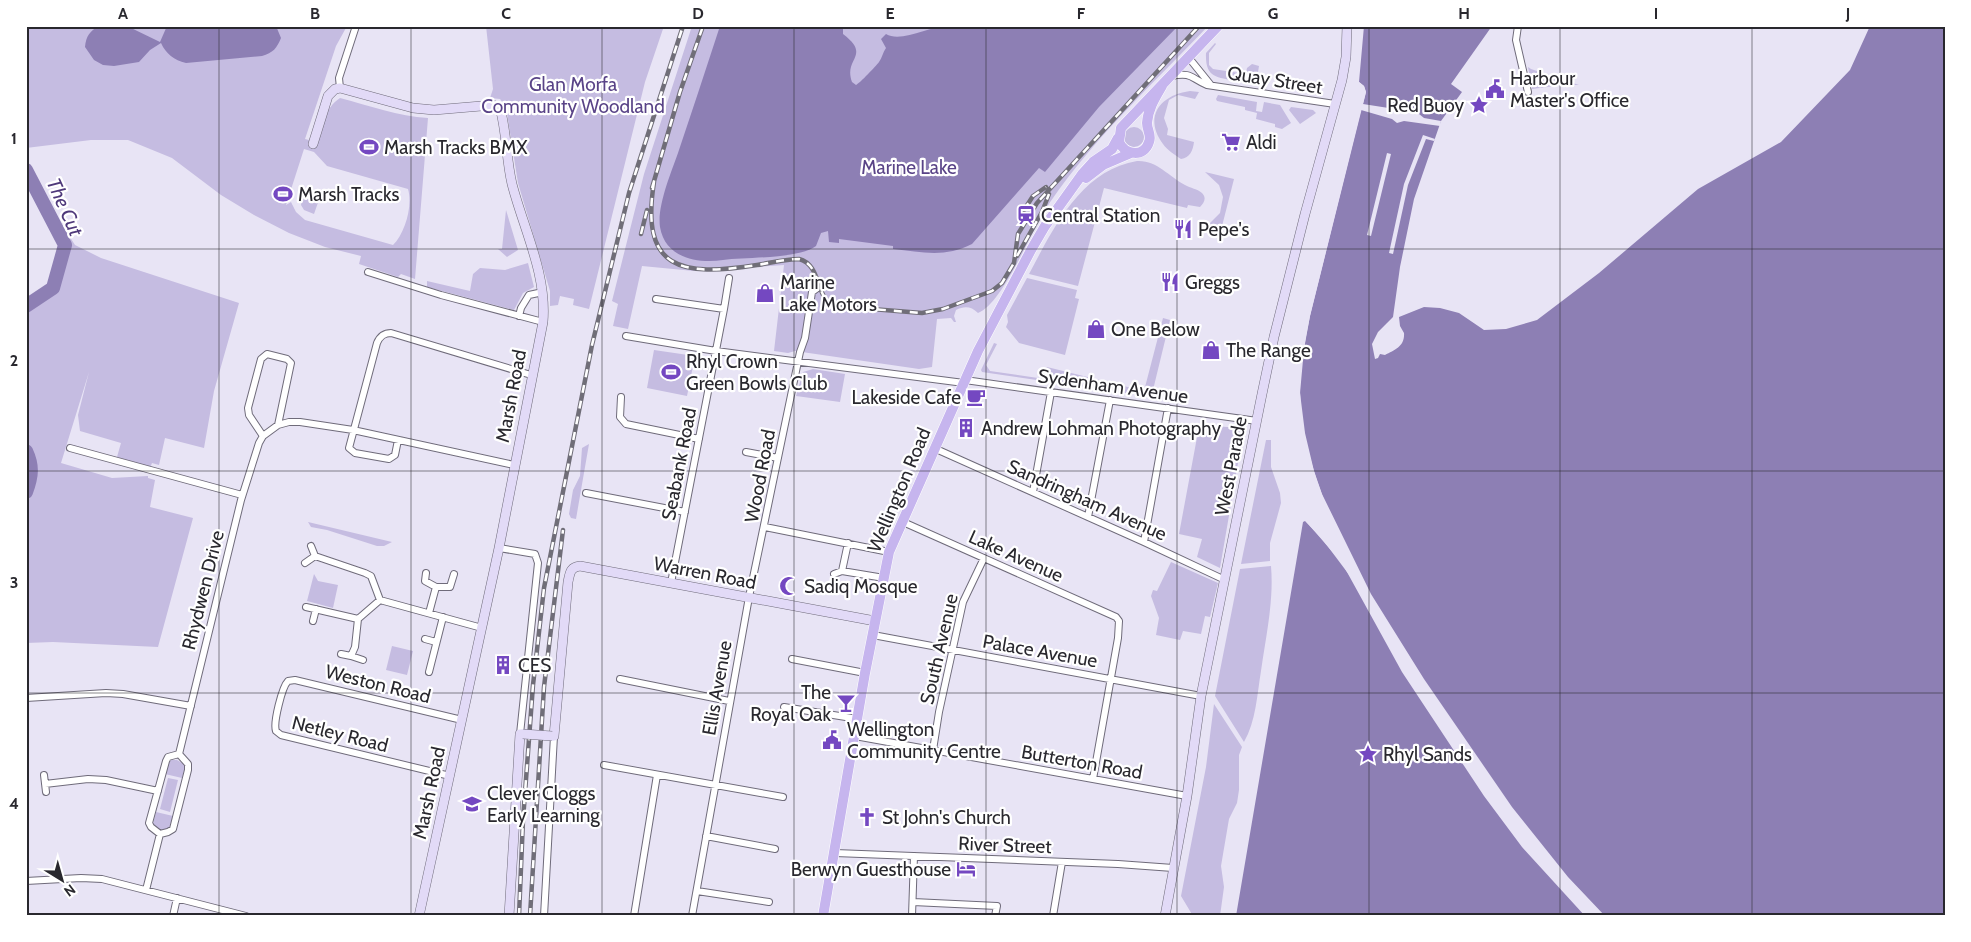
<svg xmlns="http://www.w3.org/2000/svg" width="1971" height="942" font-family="Cabin,sans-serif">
<rect width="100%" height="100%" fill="#e8e4f5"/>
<path fill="#c5bce1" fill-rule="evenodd" d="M26,26H347L336,46L305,139L317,142C322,125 325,108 340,98C370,106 398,116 428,118L415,279L401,274L398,277L359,264L361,256L325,247L289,233L254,215L221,195L172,158L128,140H91L26,148ZM304,149L314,152L327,166L408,189C413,206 405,233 393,245L305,220L296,212L291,202L286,205Z
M486,26H664L645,82L589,309L573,305L574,299L560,296L558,305L550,306V291L518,183L506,107L500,99L490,98L493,89Z
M692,26H1208C1153,84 1084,147 1042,215C1028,239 1002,303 978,313C971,306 964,306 956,310L954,316L956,322H954L951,318L937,319L932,367L919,369L795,351L788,353L774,351L784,265L694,271L642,266L628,329L613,326L618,304L612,301L644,174Z
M1215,43L1216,44L1209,53V65L1213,69L1239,73L1237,81C1216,77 1205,78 1206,53Z
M1252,64L1259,66L1257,78L1268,80L1266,85L1244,82L1247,68Z
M1528,67L1531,69L1579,85H1563L1532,89Z
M1190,91L1199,92L1195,99L1178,95L1169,100L1164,118L1168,129L1167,135L1194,142C1193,150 1190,158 1181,159C1175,155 1167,150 1163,144C1143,117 1160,95 1190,91Z
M1218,95L1257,102L1256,111L1262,112L1264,102L1280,105L1291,123L1282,129L1275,127V124L1256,119L1257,113L1245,110V107L1217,101L1216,99Z
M1291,107L1313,110L1316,113L1300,124L1289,110Z
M1124 137a10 10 0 1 1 20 0a10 10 0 1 1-20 0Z
M1137,161C1157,160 1168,176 1185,185C1190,188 1198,189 1202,193C1207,198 1204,203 1200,207L1188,205L1187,208L1104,188L1078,286L1029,274C1053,229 1081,170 1137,161Z
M1205,172L1234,179L1220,234L1210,232L1208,225L1220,213L1223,197L1219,185Z
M306,191L321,194L314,214L304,210L301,205L303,194Z
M506,210L518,250L507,257L498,249H502Z
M61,223L75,245L101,258L239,303L214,391L204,448L165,438L159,465L152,463L150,468L117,457L121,443L80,431L78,415L89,372L61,463L112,478L148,476V478L155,480L150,507L193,518L158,647L53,642L26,643V501C36,484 39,463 26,446V311L50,294L57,286L67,249L66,238L57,225Z
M528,263L534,287L523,293L514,310L427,287V281L470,291L473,274L480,268L505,270Z
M1027,278L1077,290L1075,298L1079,299L1065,355L1019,343L1006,327L1008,322L1007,315Z
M1163,318L1170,320L1153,390L1147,396L982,372L981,370L994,343L997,344L986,365L990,371L1038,378L1040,371L1047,367L1144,391Z
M654,350L695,356L687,396L647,388Z
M813,369L845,374L840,402L796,396L803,372Z
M1211,426L1244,428L1220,568L1197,557L1202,539L1179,534L1198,432Z
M1266,440H1271V467L1280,493L1281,503L1270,543V561L1241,564Z
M589,444L576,519L571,518L569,514L573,490L580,476L582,448Z
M308,522L392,542L384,546H377L327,530L311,527Z
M1171,562L1218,583L1210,617L1205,616L1201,634L1183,631L1180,640L1156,635L1159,618L1151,596L1153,590L1157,591Z
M1271,566C1274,601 1266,636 1261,671C1257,695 1256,721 1244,742L1215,696L1240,569Z
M314,574L318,581L338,585L333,608L307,601Z
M392,646L413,651L407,675L386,670Z
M1214,704L1242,747L1239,755V790L1237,803L1229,819L1221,866L1224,887L1220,916H1193L1181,896L1206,767Z
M171,760H177L184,764L185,767L182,778L165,774L168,763Z
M168,778L178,780L170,812L160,809Z
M156,812L173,816L169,828L164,831L155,828L153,824Z"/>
<path fill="#8d7fb4" d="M99,26H127L160,42L167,26H276L281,38C277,48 273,53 262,56L186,63C174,60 166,54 161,43L150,50L139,62L114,66L103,65L94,60L85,47C86,36 90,31 99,26Z
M720,26H843V34C872,56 843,58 852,82L856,85C860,83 876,66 879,62C882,58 883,52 886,48L881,39L886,34C901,43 930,26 948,26C1025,26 1101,26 1178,26L1099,107L1045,172L1039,168L972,244C945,258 922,252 893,249V246L839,239V243L829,242L828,231L821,233L816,246C798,259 747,257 723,260C698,264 665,258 660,227C657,206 671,173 678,153C692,111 706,69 720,26Z
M1364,26H1492L1451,84L1462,92L1441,121L1414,199L1400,267L1393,317L1378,332L1372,344L1375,359L1378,358L1380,354L1385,355C1395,350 1405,346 1404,333L1400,326L1399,317L1424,307L1440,308L1459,313L1484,330L1506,329L1537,320L1599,273L1698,189L1781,142L1850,70L1870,26H1945V916H1236L1303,522L1305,521L1323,540L1350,576H1356C1331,517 1301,457 1300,391C1300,366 1305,341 1310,316L1366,92L1364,86L1359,82Z"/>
<path fill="#e8e4f5" d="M1359,82L1364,86L1366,92L1363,104L1395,109L1400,107L1405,111L1419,114L1424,118L1441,121L1440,126L1404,121L1397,123L1392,119L1361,110L1310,316L1304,349L1300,393L1305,433L1314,471L1322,494L1371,594L1424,679L1512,807L1568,877L1605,916H1585L1522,847L1484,796L1402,672L1342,563L1304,519H1307L1325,538L1353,574L1319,495L1312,472L1302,434L1298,393L1301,348L1307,316L1363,92L1362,87L1359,84Z
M1423,135L1435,139L1434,141L1426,139L1408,185L1393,254L1389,253L1404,184Z
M1387,153L1391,154L1371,236L1367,235Z"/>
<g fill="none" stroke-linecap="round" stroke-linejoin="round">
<path stroke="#8d7fb4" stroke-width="14" d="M26,170L65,245L53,288L26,306
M26,451C33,466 32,476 26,492"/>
<g stroke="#6f6b7a" stroke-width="8">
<path id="street" d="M1518,26L1516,40L1528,92
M1189,58L1210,84
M1171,76C1193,72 1190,78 1207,85L1335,104
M340,88L339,78L356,26
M368,272L441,295L543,322
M656,299L724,309L671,583
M724,309L729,278
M519,316L521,308L529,295L543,292
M626,336L716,351L964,383
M965,380L1257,421
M621,397L620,417L626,424L699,439
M263,436L249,415L248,408L261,359L267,354L287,359L291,363L278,425
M398,440L395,455L389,459L355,453L349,448L377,343C380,336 384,333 391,333L531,375
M70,448L242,495
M936,449L1144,542L1225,580
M746,452L778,458
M1033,492L1051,392
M586,493L685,512
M1088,517L1110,400
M903,522L1116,617L1119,621L1118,638L1093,779
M765,527L889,552
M1144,542L1168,408
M848,543L842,571L884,578
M311,546L315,556
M499,548L535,554L538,563L520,734
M305,563L315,556L365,573L371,576L380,600L482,628
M426,573L425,581L436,587
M834,574L842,571
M306,607L358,619
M429,613L436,587H450L454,574
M313,621L316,609
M873,635L1201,696
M425,639L436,642
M341,654L351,656L355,647L358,619L380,600
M351,656L363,660
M792,659L865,673
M429,672L443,617
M620,679L729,701
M26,698L106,693L123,694L191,706
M784,707L858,719
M855,736L1187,796
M933,750L939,712L963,602L984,558
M179,754L241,500L259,443L263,436L278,425L289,422H300L353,430L514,465
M179,754L188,764V770L173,829L168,832L160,834L151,827L149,823L166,761L168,757Z
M604,765L783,797
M44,775L46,792
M450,776L281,735L276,731C273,723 282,687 288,681L295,680L462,720
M45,784L88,779L106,780L158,791
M706,836L775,849
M835,853L1118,864L1173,868
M26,881L81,878L102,879L246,916
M146,890L160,834
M697,891L769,902
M913,902L997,906L995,916
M173,916L177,898
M544,916L554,736
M634,916L657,775
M692,916L749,597L800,352L805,338L812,292L820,286
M912,916L914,856
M1053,916L1062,862"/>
</g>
<g stroke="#6f6b7a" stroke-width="10">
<path id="secondary" d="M313,144L328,96L335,89L340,88L413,108L434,110L493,105L500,108C507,133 506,159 512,184C524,230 547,274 543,322L499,548L419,916
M552,736H554L568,582C570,573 570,567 580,566L875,621
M509,916L520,734H523
M1165,916L1187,796L1201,696L1262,394L1274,337L1305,214L1342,80L1346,57L1347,26"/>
</g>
<g stroke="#fff" stroke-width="11">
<path id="primary" d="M1162,86C1155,98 1148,109 1147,123C1147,130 1152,136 1149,142C1144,158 1125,155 1119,142L1121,128L1218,26
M1086,178L1103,165L1131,153
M823,916L865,673L889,552L978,351L1031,250L1045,226L1083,173L1093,162L1112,149L1118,138"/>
</g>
<use href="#street" stroke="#fff" stroke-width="6"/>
<use href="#secondary" stroke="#e2daf7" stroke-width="9"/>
<use href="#primary" stroke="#c6b5ee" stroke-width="10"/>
<path stroke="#706e78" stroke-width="1" d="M703,26C692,59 681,91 671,124C660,160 626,251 682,267C721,278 761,258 799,259C822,265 815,298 834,306L922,313L943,309L992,291L1002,283L1014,263L1018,234L1037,203L1199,26"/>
<g stroke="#706e78" stroke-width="4.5">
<path id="rail" d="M654,182C640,270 681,277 757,265C771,263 785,259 799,259C822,265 815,298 834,306L922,313L943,309L992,291L1002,283L1014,263L1018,234L1037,203L1199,26
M652,188L680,92L703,26
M1024,210L1033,196L1046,187
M641,234L647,210
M1017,256L1042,212L1049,194
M519,916L523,820L533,685L544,588L592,345L629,193L683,26
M530,916L544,687L563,530"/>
</g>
<use href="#rail" stroke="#fff" stroke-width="2.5" stroke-dasharray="8" stroke-linecap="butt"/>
<g stroke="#6f6b7a" stroke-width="10" stroke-linecap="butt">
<path id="secondary-bridge" d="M523,734L552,736"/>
</g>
<use href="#secondary-bridge" stroke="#e2daf7" stroke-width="9"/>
</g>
<path fill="none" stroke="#29282e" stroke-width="1" stroke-opacity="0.55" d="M219,26V916M411,26V916M602,26V916M794,26V916M986,26V916M1177,26V916M1369,26V916M1560,26V916M1752,26V916M26,249H1945M26,471H1945M26,693H1945"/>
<defs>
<g id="civic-bare" transform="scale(1.5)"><path d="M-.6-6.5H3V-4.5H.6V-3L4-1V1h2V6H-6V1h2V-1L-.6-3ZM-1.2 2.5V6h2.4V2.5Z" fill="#7448c1" stroke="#fff" stroke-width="2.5" paint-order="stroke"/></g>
<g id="sight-bare" transform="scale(1.5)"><path d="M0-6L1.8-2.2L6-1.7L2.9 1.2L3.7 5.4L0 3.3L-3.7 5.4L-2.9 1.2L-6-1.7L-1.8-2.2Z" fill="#7448c1" stroke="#fff" stroke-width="2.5" paint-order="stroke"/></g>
<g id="supermarket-bare" transform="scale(1.5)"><path d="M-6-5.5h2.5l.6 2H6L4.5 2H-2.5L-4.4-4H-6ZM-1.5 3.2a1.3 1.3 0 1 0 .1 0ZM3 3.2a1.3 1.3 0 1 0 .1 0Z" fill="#7448c1" stroke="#fff" stroke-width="2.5" paint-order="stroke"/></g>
<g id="stadium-bare" transform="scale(1.5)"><path d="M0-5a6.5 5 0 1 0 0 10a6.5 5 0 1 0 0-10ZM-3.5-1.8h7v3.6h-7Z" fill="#7448c1" stroke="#fff" stroke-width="2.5" paint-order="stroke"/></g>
<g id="station-bare" transform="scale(1.5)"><path d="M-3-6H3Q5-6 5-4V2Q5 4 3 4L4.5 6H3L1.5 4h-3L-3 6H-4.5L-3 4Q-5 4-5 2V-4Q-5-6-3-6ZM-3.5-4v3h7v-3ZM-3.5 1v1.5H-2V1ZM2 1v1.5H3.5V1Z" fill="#7448c1" stroke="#fff" stroke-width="2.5" paint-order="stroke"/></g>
<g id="restaurant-bare" transform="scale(1.5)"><path d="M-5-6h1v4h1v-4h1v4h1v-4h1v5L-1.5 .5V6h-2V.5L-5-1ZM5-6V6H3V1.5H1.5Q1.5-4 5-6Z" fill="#7448c1" stroke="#fff" stroke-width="2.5" paint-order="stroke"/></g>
<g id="shop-bare" transform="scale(1.5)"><path d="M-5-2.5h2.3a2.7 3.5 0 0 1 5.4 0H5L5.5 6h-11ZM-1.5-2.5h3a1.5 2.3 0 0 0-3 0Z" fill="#7448c1" stroke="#fff" stroke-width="2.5" paint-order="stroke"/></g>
<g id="cafe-bare" transform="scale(1.5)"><path d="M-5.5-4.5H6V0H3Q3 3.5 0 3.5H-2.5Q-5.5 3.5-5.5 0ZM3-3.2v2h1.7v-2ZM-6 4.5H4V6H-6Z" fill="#7448c1" stroke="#fff" stroke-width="2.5" paint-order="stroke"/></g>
<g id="building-bare" transform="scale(1.5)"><path d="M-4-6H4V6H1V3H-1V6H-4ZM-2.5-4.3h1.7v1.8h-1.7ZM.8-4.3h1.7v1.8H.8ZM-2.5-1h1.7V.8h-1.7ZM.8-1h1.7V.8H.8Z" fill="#7448c1" stroke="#fff" stroke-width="2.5" paint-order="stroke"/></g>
<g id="mosque-bare" transform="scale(1.5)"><path d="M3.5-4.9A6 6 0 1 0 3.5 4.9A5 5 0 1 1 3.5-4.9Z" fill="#7448c1" stroke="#fff" stroke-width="2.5" paint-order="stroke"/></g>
<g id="bar-bare" transform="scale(1.5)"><path d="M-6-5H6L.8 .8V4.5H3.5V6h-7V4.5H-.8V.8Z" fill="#7448c1" stroke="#fff" stroke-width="2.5" paint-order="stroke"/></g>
<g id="school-bare" transform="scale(1.5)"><path d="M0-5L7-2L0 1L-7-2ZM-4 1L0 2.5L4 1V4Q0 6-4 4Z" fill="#7448c1" stroke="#fff" stroke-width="2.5" paint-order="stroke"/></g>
<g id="church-bare" transform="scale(1.5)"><path d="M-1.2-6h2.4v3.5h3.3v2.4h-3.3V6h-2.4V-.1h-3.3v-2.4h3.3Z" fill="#7448c1" stroke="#fff" stroke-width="2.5" paint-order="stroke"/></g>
<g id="hotel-bare" transform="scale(1.5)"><path d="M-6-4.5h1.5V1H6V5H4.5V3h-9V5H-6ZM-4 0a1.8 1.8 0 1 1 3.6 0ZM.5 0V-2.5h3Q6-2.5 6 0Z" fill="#7448c1" stroke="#fff" stroke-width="2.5" paint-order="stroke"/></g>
</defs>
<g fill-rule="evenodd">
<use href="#civic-bare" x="1495" y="89"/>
<use href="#sight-bare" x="1479" y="105"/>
<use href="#supermarket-bare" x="1231" y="142"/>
<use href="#stadium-bare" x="369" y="147"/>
<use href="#stadium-bare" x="283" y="194"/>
<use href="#station-bare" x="1026" y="215"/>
<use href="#restaurant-bare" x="1183" y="229"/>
<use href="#restaurant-bare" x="1170" y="282"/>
<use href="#shop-bare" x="765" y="293"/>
<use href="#shop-bare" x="1096" y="329"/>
<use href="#shop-bare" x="1211" y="350"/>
<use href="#stadium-bare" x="671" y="372"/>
<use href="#cafe-bare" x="976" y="397"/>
<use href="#building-bare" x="966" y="428"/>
<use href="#mosque-bare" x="789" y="586"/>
<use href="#building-bare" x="503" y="665"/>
<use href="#bar-bare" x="846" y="703"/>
<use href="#civic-bare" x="832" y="740"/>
<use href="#sight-bare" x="1368" y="754"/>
<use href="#school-bare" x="472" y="804"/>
<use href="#church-bare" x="867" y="817"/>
<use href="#hotel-bare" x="966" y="869"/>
</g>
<g text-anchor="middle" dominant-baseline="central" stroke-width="4.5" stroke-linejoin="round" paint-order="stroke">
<g font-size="19" fill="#29282e" stroke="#fff" text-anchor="start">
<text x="1510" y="78">Harbour<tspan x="1510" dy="22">Master's Office</tspan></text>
<text x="1464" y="105" text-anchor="end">Red Buoy</text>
<text x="1246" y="142">Aldi</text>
<text x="384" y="147">Marsh Tracks BMX</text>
<text x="298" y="194">Marsh Tracks</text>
<text x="1041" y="215">Central Station</text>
<text x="1198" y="229">Pepe's</text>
<text x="780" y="282">Marine<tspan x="780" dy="22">Lake Motors</tspan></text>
<text x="1185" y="282">Greggs</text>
<text x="1111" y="329">One Below</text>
<text x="1226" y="350">The Range</text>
<text x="686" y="361">Rhyl Crown<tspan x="686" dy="22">Green Bowls Club</tspan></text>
<text x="961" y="397" text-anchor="end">Lakeside Cafe</text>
<text x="981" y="428">Andrew Lohman Photography</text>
<text x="804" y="586">Sadiq Mosque</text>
<text x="518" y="665">CES</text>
<text x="831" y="692" text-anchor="end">The<tspan x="831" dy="22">Royal Oak</tspan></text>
<text x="847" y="729">Wellington<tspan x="847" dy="22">Community Centre</tspan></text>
<text x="1383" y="754">Rhyl Sands</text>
<text x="487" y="793">Clever Cloggs<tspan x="487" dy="22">Early Learning</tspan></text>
<text x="882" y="817">St John's Church</text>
<text x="951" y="869" text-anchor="end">Berwyn Guesthouse</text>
</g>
<g font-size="19" fill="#29282e" stroke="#fff">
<text transform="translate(1275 80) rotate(9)">Quay Street</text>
<text transform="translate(1113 386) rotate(8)">Sydenham Avenue</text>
<text transform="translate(511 396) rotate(-79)">Marsh Road</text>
<text transform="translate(679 464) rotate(-79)">Seabank Road</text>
<text transform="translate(1231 466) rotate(-79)">West Parade</text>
<text transform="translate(760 476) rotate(-79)">Wood Road</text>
<text transform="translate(899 490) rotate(-67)">Wellington Road</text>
<text transform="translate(1087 500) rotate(24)">Sandringham Avenue</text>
<text transform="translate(1016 556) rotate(24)">Lake Avenue</text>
<text transform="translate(705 573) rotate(11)">Warren Road</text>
<text transform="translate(203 590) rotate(-76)">Rhydwen Drive</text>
<text transform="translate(939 649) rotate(-77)">South Avenue</text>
<text transform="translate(1040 651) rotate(10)">Palace Avenue</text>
<text transform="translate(378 684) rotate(14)">Weston Road</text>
<text transform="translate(717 688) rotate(-80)">Ellis Avenue</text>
<text transform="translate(340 734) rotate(14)">Netley Road</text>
<text transform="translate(1082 762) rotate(10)">Butterton Road</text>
<text transform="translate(429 793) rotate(-78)">Marsh Road</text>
<text transform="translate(1005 845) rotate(2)">River Street</text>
</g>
<g font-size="19" fill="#594387" stroke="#fff">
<text x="573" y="84">Glan Morfa<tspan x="573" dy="22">Community Woodland</tspan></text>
<text x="909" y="167">Marine Lake</text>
</g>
<g font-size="20" font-style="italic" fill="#4e387a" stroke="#fff">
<text transform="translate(65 207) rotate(66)">The Cut</text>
</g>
</g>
<rect width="1971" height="942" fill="none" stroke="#ffffff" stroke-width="55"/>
<g transform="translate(62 880) rotate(143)" stroke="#ffffff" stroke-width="4" paint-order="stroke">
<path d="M0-4L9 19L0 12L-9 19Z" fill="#29282e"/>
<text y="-8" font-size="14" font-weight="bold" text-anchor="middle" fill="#29282e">N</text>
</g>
<rect x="28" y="28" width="1916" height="886" fill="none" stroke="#29282e" stroke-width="2"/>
<g font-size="16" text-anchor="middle" font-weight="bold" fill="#29282e">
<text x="123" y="19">A</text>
<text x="315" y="19">B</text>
<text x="506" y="19">C</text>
<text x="698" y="19">D</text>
<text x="890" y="19">E</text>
<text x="1081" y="19">F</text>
<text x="1273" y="19">G</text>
<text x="1464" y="19">H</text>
<text x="1656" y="19">I</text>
<text x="1848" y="19">J</text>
<text x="14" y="144">1</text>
<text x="14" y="366">2</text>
<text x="14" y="588">3</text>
<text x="14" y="809">4</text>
</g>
</svg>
